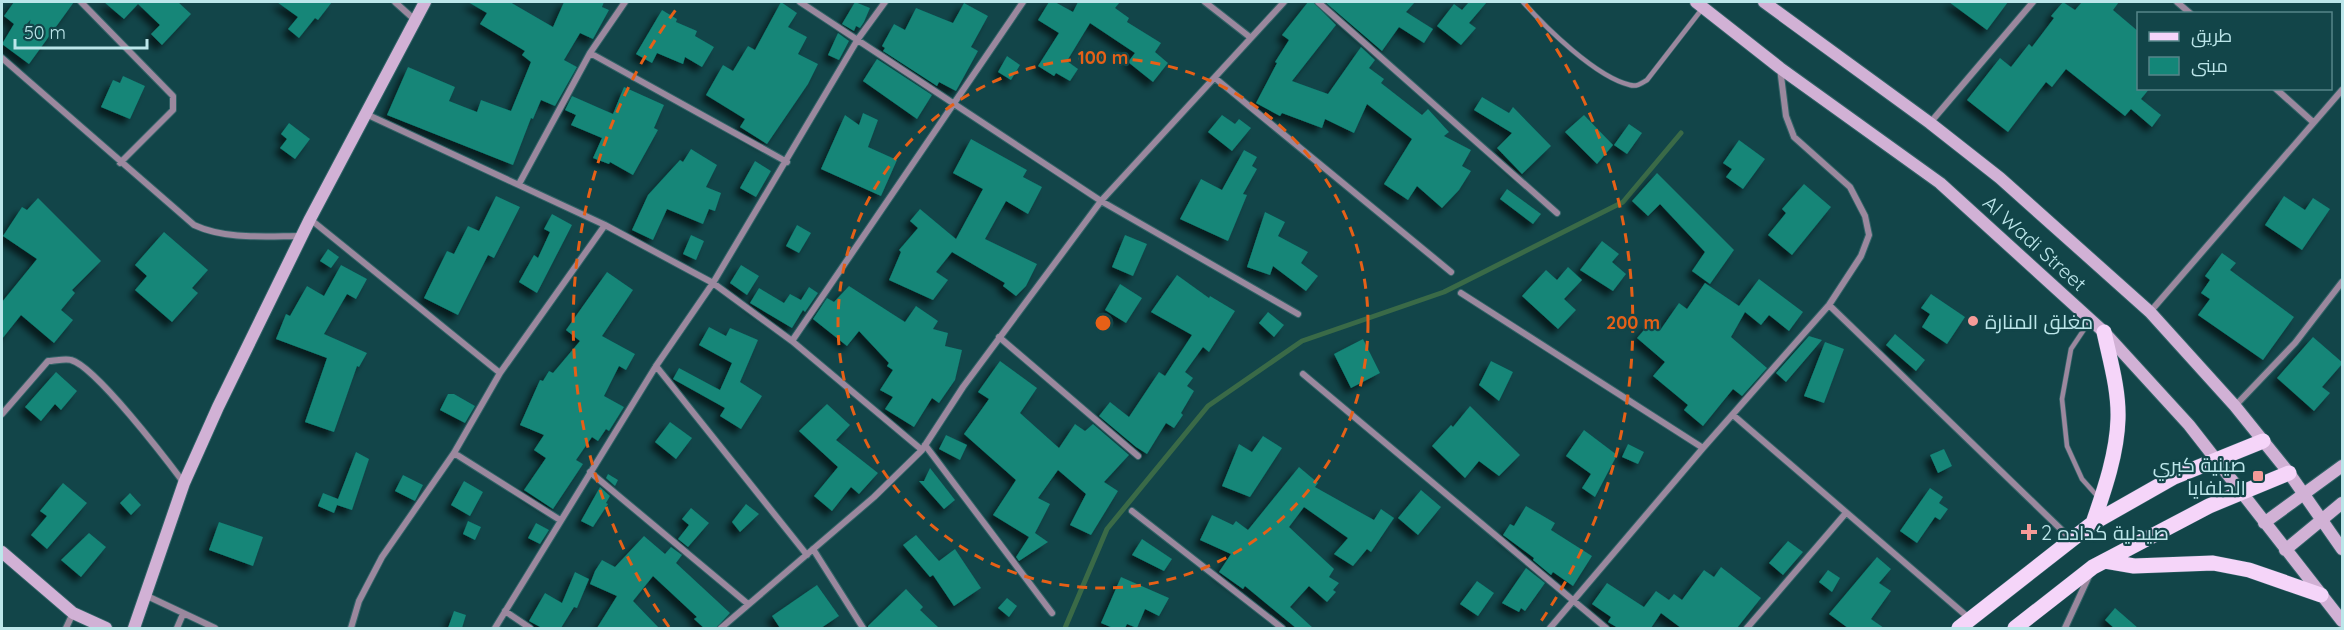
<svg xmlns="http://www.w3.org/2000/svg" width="2344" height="630" font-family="Quicksand,Cairo,sans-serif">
<defs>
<filter id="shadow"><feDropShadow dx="-5.5" dy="5.5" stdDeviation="3" flood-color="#0009"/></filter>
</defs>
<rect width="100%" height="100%" fill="#124549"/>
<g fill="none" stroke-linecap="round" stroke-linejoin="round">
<path stroke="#3a6a47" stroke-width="5" d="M1065,628L1107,529L1208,406L1302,341L1444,292L1623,202L1681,133"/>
</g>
<path fill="#138678" filter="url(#shadow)" d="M14,2H74L29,64L2,44L14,24L4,16Z
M104,2H178L191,14L162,45L151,34L160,25L138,4L124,19Z
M277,2H332L318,20L315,18L299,38L288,29L298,17Z
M468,2H510L553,27L564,2H604L602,7L609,10L593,39L580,33L564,60L577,67L555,106L541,100L533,119L531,118L513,165L387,115L408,67L455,87L449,101L477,112L481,100L511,111L531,62L522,55L525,51L480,24L487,13Z
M781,2L797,13L788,27L807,37L798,54L818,64L808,84L767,144L740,127L745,119L706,95L723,65L733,71L748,46L755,50Z
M855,2L870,8L864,22L860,28L856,26L854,31L842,24Z
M1049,2H1055L1073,12L1078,2H1120L1115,8L1129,18L1127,22L1161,43L1155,52L1168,63L1153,82L1128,62L1135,53L1090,23L1067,61L1078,69L1070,81L1056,73L1054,76L1038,66L1059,33L1038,20Z
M1308,2H1313L1336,25L1292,81L1328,94L1361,47L1375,60L1369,68L1384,79L1381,83L1422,115L1428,109L1449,132L1444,136L1471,150L1462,166L1471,171L1459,190L1442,208L1417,186L1408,200L1384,184L1412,139L1367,104L1354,133L1325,119L1322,128L1282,113L1280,116L1256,103L1277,63L1275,62L1289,40L1282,35Z
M1325,2H1415L1406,12L1433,29L1424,43L1399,27L1382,51Z
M1469,2H1487L1469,23L1476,28L1461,45L1437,26L1454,4L1462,10Z
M1949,2H2008L1987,30Z
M2063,2L2075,10L2082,2H2119L2113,10L2139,32V88H2150L2141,99L2161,115L2152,127L2131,109L2125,116L2066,69L2052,87L2046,82L2008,132L1967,100L2000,58L2011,67L2029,44L2032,47L2054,18L2051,16Z
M964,3L988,16L971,47L978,51L956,91L939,82L937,86L883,51L885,48L882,46L894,24L905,30L916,8L953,23Z
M662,10L677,19L676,22L697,31L695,36L714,47L702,67L685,57L683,64L657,53L652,63L636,54Z
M838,33L849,41L839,60L828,55Z
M1007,56L1020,65L1011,80L998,72Z
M877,59L932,95L917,119L863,81Z
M123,76L145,86L130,119L101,107L113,80L120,83Z
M624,87L664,105L654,128L658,130L633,175L610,162L609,164L593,158L602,138L571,125L576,115L565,110L572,96L613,114Z
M1482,97L1509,113L1513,107L1551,146L1522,174L1497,148L1512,133L1474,110Z
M863,113L878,120L868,147L897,160L881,196L821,169L845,115L859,125Z
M1222,115L1235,124L1239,119L1251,128L1232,151L1208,132Z
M1584,115L1613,145L1597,164L1565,132Z
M289,123L310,139L295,159L280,148L287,139L281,134Z
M1629,124L1642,133L1627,154L1614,145Z
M971,139L1027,170L1023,177L1042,187L1028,214L1006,201L985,239L1037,264L1026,286L1016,296L1003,286L1005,283L952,252L936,272L948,280L933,300L889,280L901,252L899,250L918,228L910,221L920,209L956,239L983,189L953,173Z
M1739,140L1765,159L1743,189L1726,177L1732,169L1723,163Z
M691,149L717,165L706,187L721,193L715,211L709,209L703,224L667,209L653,240L632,230L648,195L680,160L683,162Z
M1244,150L1257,157L1252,166L1257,169L1243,194L1247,195L1228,241L1180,219L1201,179L1222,190Z
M755,161L771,171L756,197L740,188Z
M1657,173L1734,250L1710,284L1692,271L1705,252L1660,204L1648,216L1632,201Z
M1804,184L1831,207L1792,255L1768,235L1786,213L1782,209Z
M1507,189L1541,214L1533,224L1500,199Z
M496,196L520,207L494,258L488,255L458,315L424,298L447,251L454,254L468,226L479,231Z
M2284,196L2305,210L2313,198L2330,209L2302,250L2265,225Z
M38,198L101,261L72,290L75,293L61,310L73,320L54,343L21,315L2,339V302L37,259L3,236L22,207L27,210Z
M1265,212L1285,222L1278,236L1308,252L1301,263L1318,276L1306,291L1273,266L1270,275L1247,267Z
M552,214L572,225L537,293L519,282L534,255L538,258L550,232L544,229Z
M797,225L811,233L799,253L786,246Z
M164,232L208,270L192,288L198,293L172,322L135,290L147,276L135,265Z
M691,235L704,241L696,260L683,254Z
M1125,235L1147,244L1133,276L1112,267Z
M1602,241L1619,254L1612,262L1626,274L1613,291L1580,270Z
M328,249L339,257L331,268L320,261Z
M2222,253L2236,263L2230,270L2294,317L2263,360L2198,315L2210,299L2201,293L2210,280L2205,276Z
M341,265L367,279L356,299L347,294L324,334L367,353L359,367L357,366L334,432L305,422L327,358L276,339L286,314L290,316L307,286L324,296Z
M741,265L759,276L747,295L730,283Z
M1568,267L1582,280L1564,299L1576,310L1558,329L1522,296L1546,270L1557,280Z
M607,272L633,290L602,336L635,354L626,370L619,366L604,396L624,407L609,431L606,429L598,441L592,437L576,460L583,464L553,509L524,490L546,458L534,450L544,435L520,425L540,380L543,381L549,371L553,373L580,341L566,330Z
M1177,275L1209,298L1210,296L1235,311L1209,352L1203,347L1185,372L1193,378L1187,386L1194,391L1181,413L1183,415L1174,428L1166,423L1147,454L1136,447L1099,416L1110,402L1129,417L1159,372L1165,376L1192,335L1151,312Z
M1759,279L1803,312L1789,331L1769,315L1761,325L1745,312L1731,337L1767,368L1742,396L1733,389L1703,426L1684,410L1688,405L1653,376L1665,362L1637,338L1651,322L1661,329L1679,303L1687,309L1705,283L1739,306Z
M1120,284L1142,298L1126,323L1105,310Z
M849,286L905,322L916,306L938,321L933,329L948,333L945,346L962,350L955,380L939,403L932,398L914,427L885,409L893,397L880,390L893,370L887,366L889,363L859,331L847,346L813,319L827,298L834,302Z
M809,287L818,293L805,312L803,310L792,328L750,303L759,288L784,303L790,294L801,300Z
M1931,294L1965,317L1947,344L1922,327L1930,314L1921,308Z
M1268,312L1284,325L1274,337L1259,323Z
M709,327L726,336L730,328L758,340L740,382L762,396L741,429L720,416L725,408L673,379L679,368L720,390L732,363L699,345Z
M1895,334L1925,360L1916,371L1886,345Z
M1809,336L1822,340L1786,382L1776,373Z
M2313,337L2343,363L2322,387L2330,393L2314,411L2277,378Z
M1363,339L1380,373L1351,388L1334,354Z
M1825,342L1844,349L1824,403L1804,396Z
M1000,361L1037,388L1020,413L1059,448L1075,424L1085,431L1093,424L1129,455L1104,482L1118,491L1091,535L1070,525L1086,494L1058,470L1038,498L1050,504L1035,533L1048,542L1019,561L1016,557L1029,537L993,515L1016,480L964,434L989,399L978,392Z
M1491,361L1513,372L1499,401L1479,385Z
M56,372L77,391L61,410L55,404L41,421L25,407Z
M448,394H454L475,406L465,423L440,410Z
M827,404L850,425L836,440L878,473L859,494L851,487L832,511L814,496L838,467L799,431Z
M1470,406L1520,455L1499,476L1479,461L1465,478L1432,446L1451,425L1453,427Z
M670,422L692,438L676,459L655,442Z
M1584,430L1617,455L1595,497L1582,488L1591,474L1566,456Z
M946,435L967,445L960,460L939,449Z
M1263,436L1282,448L1250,497L1222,486L1239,444L1252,452Z
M1628,444L1644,452L1638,464L1622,457Z
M1944,449L1952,466L1938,473L1930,455Z
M356,452L369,459L352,510L337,505L334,513L318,506L323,493L338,499Z
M1299,467L1318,483L1315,487L1374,520L1381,509L1394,518L1371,552L1367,549L1353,566L1334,554L1348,538L1304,507L1289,527L1334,569L1329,577L1339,583L1333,590L1336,592L1327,602L1309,586L1290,607L1313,628H1296L1245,586L1243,589L1219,572L1231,554L1200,540L1212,515L1233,525L1236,521L1248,530Z
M930,468L955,500L944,509L919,481H924Z
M608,474L618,480L615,486L606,478Z
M403,475L423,485L415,501L395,491Z
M464,481L483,492L470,516L451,505Z
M63,483L87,503L47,549L31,535L47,516L40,511Z
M600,487L610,496L606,503L608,504L593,527L581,521Z
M1930,488L1943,497L1939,503L1948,509L1940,520L1935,517L1917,543L1900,531Z
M1421,490L1441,507L1418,535L1398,518Z
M130,493L141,505L131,515L120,503Z
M746,504L759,514L740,532L732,522Z
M1526,506L1555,523L1551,530L1592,556L1573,586L1553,572L1551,575L1533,560L1534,558L1503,535L1510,524L1514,526Z
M691,508L709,523L688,547L678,539L689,525L682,519Z
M468,521L481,527L475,540L463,534Z
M219,522L263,537L253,566L209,550Z
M536,523L549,530L540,544L528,538Z
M89,533L106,547L81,577L61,560Z
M916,535L939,561L955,549L981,588L954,606L933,575L930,577L903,545Z
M644,536L665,554L671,547L682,555L676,563L730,613L716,628H704L694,619L697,617L653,576L633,601L659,628H597L617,596L590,584L595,571L602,560L615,567Z
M1142,539L1172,559L1164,571L1132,555Z
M1788,541L1803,552L1783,575L1769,563Z
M1877,557L1891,569L1879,583L1891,591L1871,619L1884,628H1848L1829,614Z
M1721,567L1761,598L1737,628H1681L1661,613L1651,628H1618L1608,622L1611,617L1592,604L1607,583L1644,607L1656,591L1669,600L1674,594L1682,600L1704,570L1714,577Z
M1526,568L1545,583L1525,611L1521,608L1519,612L1502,603Z
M1828,570L1840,578L1832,592L1819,582Z
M575,572L589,579L577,608L574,607L561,628H542L529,621L545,593L562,603Z
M1121,577L1169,598L1159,616L1145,609L1137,628L1127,624L1125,628H1113L1101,623Z
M1477,581L1494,593L1478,616L1460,604Z
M817,585L839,616L821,628H780L772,616Z
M906,589L923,607L920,610L939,628H868V626Z
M1007,598L1017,606L1009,617L998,608Z
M2115,608L2138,628H2114L2105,620Z
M454,611L466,615L462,628H448Z"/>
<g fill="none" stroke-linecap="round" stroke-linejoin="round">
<g stroke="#316266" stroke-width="6">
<path id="lane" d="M1523,2C1546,28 1596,77 1630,85C1637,87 1642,83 1647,80L1702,9
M2089,322L2071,349L2062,399L2067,446L2082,479L2099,498"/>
</g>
<g stroke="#316266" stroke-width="8">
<path id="street" d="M81,2L173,96V110L120,163
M395,2L415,20
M800,2L1101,201L1298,314
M1205,2L1251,38
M1318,2L1557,213
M2177,2L2191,14
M590,53L787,162
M2,58L194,225C226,240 267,236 302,236
M1215,78L1451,272
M2275,88L2313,122
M366,114L605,225L713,283L792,341L922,450
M1930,123L2033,2
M519,184L590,53L625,2
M310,219L500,373
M1461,293L1703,448
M1829,305L2070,538
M2150,312L2342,90
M999,337L1138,456
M792,341L1023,2
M656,366L807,555
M1303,374L1606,628
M2235,406L2295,343L2342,282
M2,414L48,361C55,361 65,358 71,360C95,366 166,459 184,483
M1733,415L1969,618
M925,445L1052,613
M454,453L560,520
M590,472L748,604
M1132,511L1282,628
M813,549L863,628
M145,595L215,628
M505,611L530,628
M66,628L73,613
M177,628L183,614
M351,628L359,601L382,557L454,453L500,373L605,225
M495,628L656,366L713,283L858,39L885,2
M721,628L874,497L922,450L963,387L1101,201L1284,2
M1550,628L1703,448L1829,305L1861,256L1869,235L1865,216L1850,187L1794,137L1786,116L1780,68
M1747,628L1845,514
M2065,628L2089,576"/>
</g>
<g stroke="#316266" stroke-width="14">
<path id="secondary" d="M1696,2L1780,68L1940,183L2104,332L2189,425L2342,621
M1764,2L1930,123L2000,178L2150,312L2235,406L2289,473L2342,549
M2264,523L2342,466
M2285,550L2342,503
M2,552L73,613L106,628
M134,628L184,483L218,407L310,219L425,2"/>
</g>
<g stroke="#316266" stroke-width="16">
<path id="primary" d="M2093,523C2104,491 2117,454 2118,419C2119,390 2110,360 2104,332
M2105,561L2134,566L2213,563L2249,570L2321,595
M1959,628L2093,523L2174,477L2263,441
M2015,628L2093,567L2209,506L2289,473"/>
</g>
<use href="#lane" stroke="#9b889e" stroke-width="4.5"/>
<use href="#street" stroke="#9b889e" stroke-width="6"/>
<use href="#secondary" stroke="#d1b1d5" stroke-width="12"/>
<use href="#primary" stroke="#f5d5f9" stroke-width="15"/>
</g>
<g fill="none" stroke="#e66017" stroke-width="3" stroke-dasharray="10 8">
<circle cx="1103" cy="323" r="265"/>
<path d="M669 627A530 530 0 0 1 680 4M1526 4A530 530 0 0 1 1537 627"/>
</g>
<g fill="#f59b98" stroke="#124549" stroke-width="2">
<circle cx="1973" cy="321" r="6"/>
<rect x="2252" y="470" width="12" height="12" rx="3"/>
<path d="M2026 523h6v6h6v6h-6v6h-6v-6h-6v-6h6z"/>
</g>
<g text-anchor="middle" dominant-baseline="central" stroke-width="4.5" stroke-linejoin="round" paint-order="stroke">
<g font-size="20" fill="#bce6ea" stroke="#124549">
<text transform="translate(2035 243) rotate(42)">Al Wadi Street</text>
</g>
<g font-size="20" fill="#bce6ea" stroke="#124549" text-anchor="start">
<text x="1985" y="321">مغلق المنارة</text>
<text x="2246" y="464" text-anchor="end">صينية كبري<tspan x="2246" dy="23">الحلفايا</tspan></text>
<text x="2041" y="532">صيدلية كداده 2</text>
</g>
</g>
<circle cx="1103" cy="323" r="9" fill="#e66017" stroke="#124549" stroke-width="3"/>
<g font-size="18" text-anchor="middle" font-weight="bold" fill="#e66017" stroke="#124549" stroke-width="4.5" stroke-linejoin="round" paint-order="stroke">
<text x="1103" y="64">100 m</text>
<text x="1633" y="329">200 m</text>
</g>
<rect width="2344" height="630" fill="none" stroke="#bce6ea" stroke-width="6"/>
<rect x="2137" y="12" width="195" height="78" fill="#124549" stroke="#568589" stroke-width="1.5"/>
<rect x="2149" y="32" width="30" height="9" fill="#f5d5f9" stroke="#568589" stroke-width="1.5"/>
<text x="2191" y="42" font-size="18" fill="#bce6ea">طريق</text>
<rect x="2149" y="57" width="30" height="18" fill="#138678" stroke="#568589" stroke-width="1.5"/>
<text x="2191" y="72" font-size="18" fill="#bce6ea">مبنى</text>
<path d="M15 39v9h132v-9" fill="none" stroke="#bce6ea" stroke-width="3"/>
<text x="24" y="39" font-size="18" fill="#bce6ea" stroke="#124549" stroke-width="4.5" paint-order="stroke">50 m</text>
</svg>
